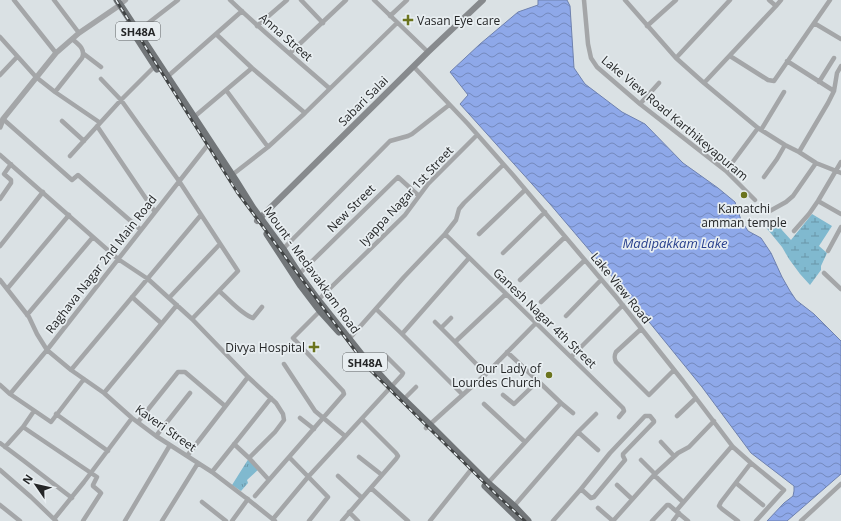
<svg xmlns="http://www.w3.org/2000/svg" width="841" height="521" font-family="'Open Sans',sans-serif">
<defs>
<pattern id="wetland-marsh" width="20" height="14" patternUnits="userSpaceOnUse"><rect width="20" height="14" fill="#80b9cf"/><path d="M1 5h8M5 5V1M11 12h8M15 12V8" fill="none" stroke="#6996a8"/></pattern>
<pattern id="park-tufts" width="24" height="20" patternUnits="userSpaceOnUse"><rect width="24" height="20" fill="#80b9cf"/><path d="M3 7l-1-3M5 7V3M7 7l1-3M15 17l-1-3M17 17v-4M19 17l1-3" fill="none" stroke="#6996a8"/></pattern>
<pattern id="water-waves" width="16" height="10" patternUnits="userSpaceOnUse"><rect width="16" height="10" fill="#8ea8e9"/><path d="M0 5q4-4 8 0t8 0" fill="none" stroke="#7489bd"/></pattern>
</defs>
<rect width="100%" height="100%" fill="#dae1e4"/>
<path fill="url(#wetland-marsh)" d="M812,214L832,226L819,246L827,253L821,266V270L810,285L800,274L789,259L782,247L764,225L772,219L791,240Z"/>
<path fill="url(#park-tufts)" d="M249,458L259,469L247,480L248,483L241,491L232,485Z"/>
<path fill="url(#water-waves)" stroke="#6e81af" d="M538,0H567L570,6L574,68L585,84L622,112L645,124L683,163L718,188L735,202L741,220L748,231L761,238L771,253L782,277L790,291L796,300L814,314L841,341V474L787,521H767L784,503L793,496L794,491V486L751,453L702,387L619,285L550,204L460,104L468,95L450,72L480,44L518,12L538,5Z"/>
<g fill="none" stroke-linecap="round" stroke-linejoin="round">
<path stroke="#a4a6a8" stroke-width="4.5" d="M14,0L56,53
M54,0L79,33
M230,0C262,31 296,59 329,88
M301,0L323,23
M374,0L428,52
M584,0L588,44L591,58L597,67L640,104L726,171L755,200
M625,0L676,58L704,83L758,128L785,145L799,152L816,163L841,173
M769,0L776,6
M120,5L126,0
M390,16L407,0
M814,23L841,39
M257,26L287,0
M647,26L676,0
M138,31L178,0
M216,34L252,68L305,113
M0,37L36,77L55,92L99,122
M290,53L346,0
M84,54L101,67
M730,56L768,80L774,81L830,0
M676,58L730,0
M787,61L834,91
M414,67L468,124L513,175L617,298L683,381L733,447L751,463L784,490L756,521
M0,75L17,57
M167,77L242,11
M101,79L121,100L179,181L238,271L192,319
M819,82L834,58
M704,83L776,6L781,0
M226,90L268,147
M55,92L82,58C86,49 78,44 72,39
M640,104L659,83
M194,117L252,68
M3,119L72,180L78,175L141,230
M62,121L84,141
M97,126L155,212
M761,130L784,92
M799,152L828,103L834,91L837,73L841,66
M0,155L118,259L148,279L192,319L248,377L276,403L283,414L284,420L275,432L249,458
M70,156L121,100L157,64
M726,171L758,128
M232,175L268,147L305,113L397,23
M764,177L777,159L785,145
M0,199L11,183V180L4,174L11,164
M818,201L841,214
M768,212L786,202L793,196L816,163
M794,231L809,214L818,201L841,162
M445,234L623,408L624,411L619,417
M479,234L525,190
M0,246L43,192
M283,249L390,141L408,136L412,134L449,105
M828,251L841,227
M503,253L545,212
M824,273L841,289
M299,274L398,177L419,196
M0,280L29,317L37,334L47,350L71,370L104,393L132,418L156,436L212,472L250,501L275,521
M520,280L565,237
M7,289L69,215
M219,291C229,299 241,314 253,318L262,307
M132,297L161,323
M169,298L220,244
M316,302L405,215L428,184L477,135
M541,302L585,260
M376,309L402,334L469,258
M27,315L93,237
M566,316L601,280
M435,322L455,342
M441,328L451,318
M641,329L616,352C614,356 614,358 616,362L649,395L674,370
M402,334L462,394
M349,339L404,277L445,234L456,220L459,209L464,203L503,165
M386,356L403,373L402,375L391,387
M571,357L623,305
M284,364L315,411L345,436
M71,370L201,215
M486,374L455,342L506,294
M0,385L10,394L51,422L84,379
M104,393L177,305
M10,394L47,350L210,142
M503,395L514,404L538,381L507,352
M404,399L416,387
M561,403L573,413
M484,404L525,442
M34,411L23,427L97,477L93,485V486L100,492L101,493L83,521
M56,414L108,451
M677,416L696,398
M300,418L314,429
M138,422L178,372H185L225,406
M426,428L448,408L486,374L536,323
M578,432L598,450
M156,436L190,393
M661,442L674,456
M0,443L24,461L72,498
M234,444L249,458L269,480
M5,447L23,427
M187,456L248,377
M289,457L328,497L309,521
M359,457L382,475
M641,460L655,474
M0,470L31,497L56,521
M212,472L271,398
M654,475L683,502
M338,476L362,498
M488,483L561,403L538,381
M736,483L763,505
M617,485L632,499
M371,488L408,521
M255,496L344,394L343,391L293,338L320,311
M202,502L226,521
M0,505L20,521
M514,506L578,432L596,414
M598,508L613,521
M349,512L358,521
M54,519L84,482L132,418
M273,519L308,477L389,389
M125,521L170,445
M162,521L198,463
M232,521L248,499
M342,521L396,459L398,456L396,453L362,419
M430,521L470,471
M553,521L581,489L591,498L594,497L625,460L623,456V454L654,422V421L650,416H645L610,453L581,489
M613,521L654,475L678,453L689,447L714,421
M652,521L667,505H669L676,511
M673,521L679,513
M688,521L676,511L732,446
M738,521L722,509L719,506L721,502L751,463
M801,521L841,484"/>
<path stroke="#a4a6a8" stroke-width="5.5" d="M0,127L3,119L56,53L79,33L120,5"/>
<path stroke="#878a8d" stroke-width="6" d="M257,221L428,52L483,0"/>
<path stroke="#727679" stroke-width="7" d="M117,0L236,181L253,208L283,249L299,274L318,300L361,354L391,387L430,425L488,483L514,506L528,521
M128,24L157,69
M267,234L301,286L320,311L339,332
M485,486L521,521"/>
<g stroke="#414445" stroke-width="3">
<path id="rail" d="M116,0L237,192L368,368L498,496L525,521"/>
</g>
<use href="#rail" stroke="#e8eef1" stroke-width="1.5" stroke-dasharray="4.5" stroke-linecap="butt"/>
</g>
<g fill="#6b741e" stroke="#e8eef1" stroke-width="1.5">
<path d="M406 14h4v4h4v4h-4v4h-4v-4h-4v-4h4z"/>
<circle cx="744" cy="195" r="4"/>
<path d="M312 341h4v4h4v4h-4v4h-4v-4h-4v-4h4z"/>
<circle cx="549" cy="375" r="4"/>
</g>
<g text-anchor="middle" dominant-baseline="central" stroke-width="3.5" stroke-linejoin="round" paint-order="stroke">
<g fill="#e8eef1" stroke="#5f6264" stroke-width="1">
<rect x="116" y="22" width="44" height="18" rx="3"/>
<rect x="343" y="353" width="44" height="18" rx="3"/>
</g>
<g font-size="11" font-weight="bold" fill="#242627">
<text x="138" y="31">SH48A</text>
<text x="365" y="362">SH48A</text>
</g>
<g font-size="12" fill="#242627" stroke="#e8eef1" text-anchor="end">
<text x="417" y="20" text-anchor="start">Vasan Eye care</text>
<text x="744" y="208" text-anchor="middle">Kamatchi<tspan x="744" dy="14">amman temple</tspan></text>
<text x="305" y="347">Divya Hospital</text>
<text x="541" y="368">Our Lady of<tspan x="541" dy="14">Lourdes Church</tspan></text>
</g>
<g font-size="12" fill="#242627" stroke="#e8eef1">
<text transform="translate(286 37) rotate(41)">Anna Street</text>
<text transform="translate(363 101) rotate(-45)">Sabari Salai</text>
<text transform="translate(675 118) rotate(40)">Lake View Road Karthikeyapuram</text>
<text transform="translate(406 196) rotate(-47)">Iyappa Nagar 1st Street</text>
<text transform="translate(351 208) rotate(-45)">New Street</text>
<text transform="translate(101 264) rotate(-52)">Raghava Nagar 2nd Main Road</text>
<text transform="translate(312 270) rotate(54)">Mount - Medavakkam Road</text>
<text transform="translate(621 288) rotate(51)">Lake View Road</text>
<text transform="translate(545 318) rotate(44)">Ganesh Nagar 4th Street</text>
<text transform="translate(166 428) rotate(35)">Kaveri Street</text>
</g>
<g font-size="13" font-style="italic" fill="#29418d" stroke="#e8eef1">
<text x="675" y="243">Madipakkam Lake</text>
</g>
</g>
<g transform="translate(36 485) rotate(304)" stroke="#e8eef1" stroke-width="3" paint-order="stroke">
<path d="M0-3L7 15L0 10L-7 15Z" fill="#242627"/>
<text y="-6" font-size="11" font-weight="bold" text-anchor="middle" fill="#242627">N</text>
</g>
</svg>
